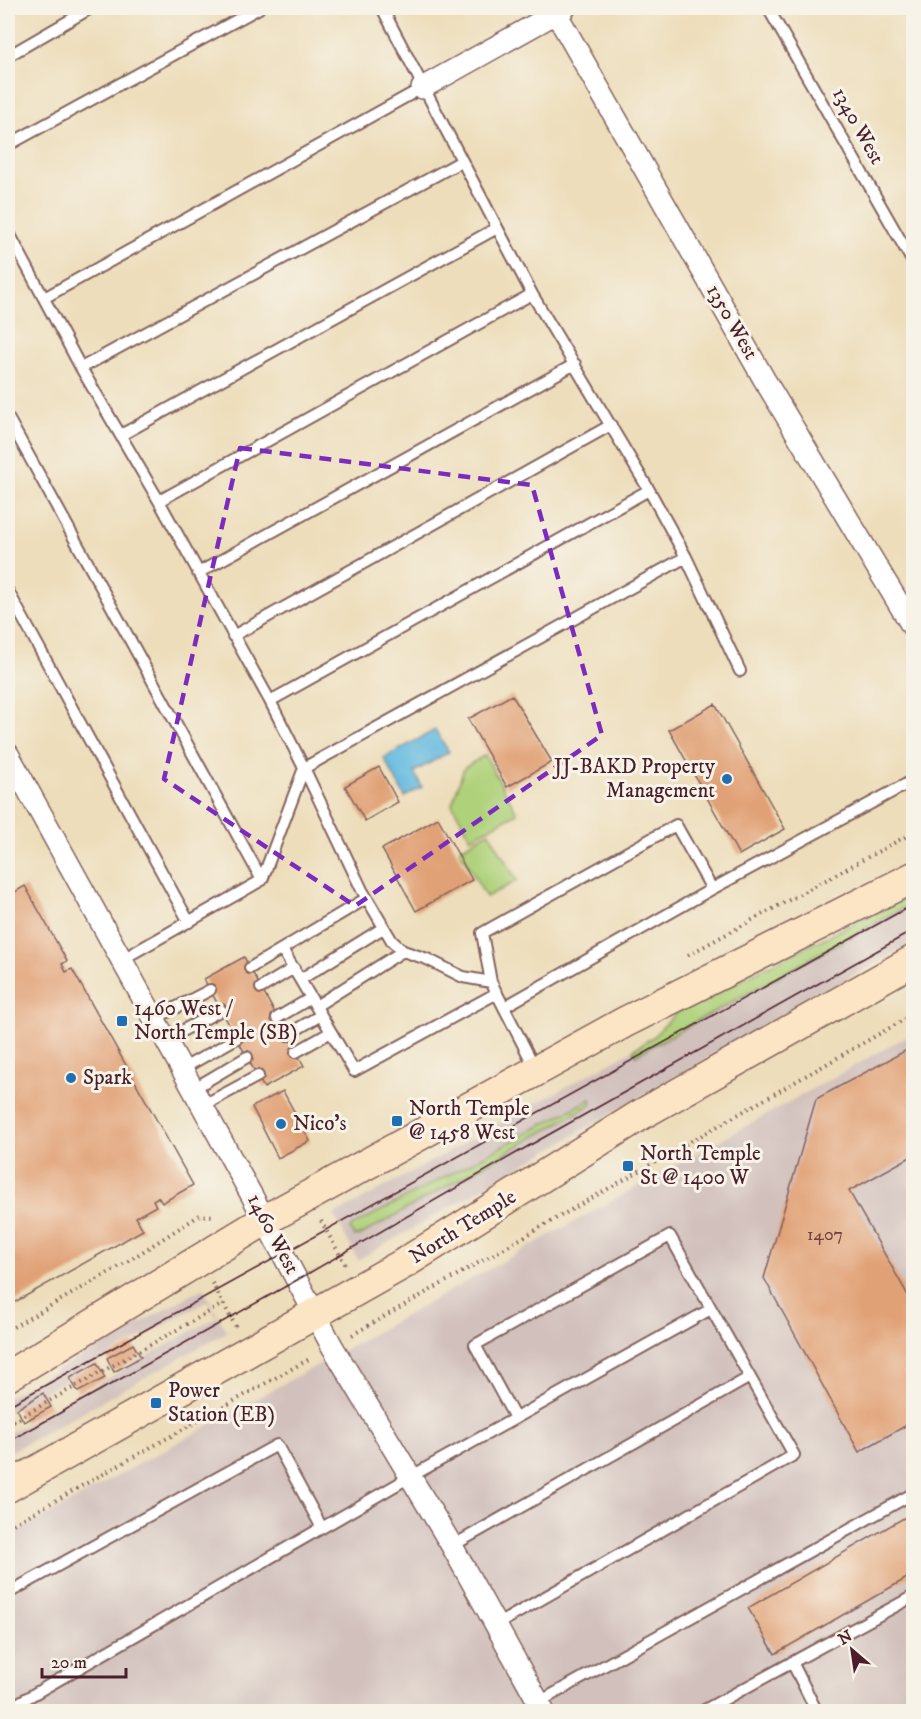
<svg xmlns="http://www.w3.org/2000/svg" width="921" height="1719" font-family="'IM FELL DW Pica',serif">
<rect width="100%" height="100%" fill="#f7f3e8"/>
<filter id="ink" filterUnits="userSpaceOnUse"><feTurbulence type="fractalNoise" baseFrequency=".0167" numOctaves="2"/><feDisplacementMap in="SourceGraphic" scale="12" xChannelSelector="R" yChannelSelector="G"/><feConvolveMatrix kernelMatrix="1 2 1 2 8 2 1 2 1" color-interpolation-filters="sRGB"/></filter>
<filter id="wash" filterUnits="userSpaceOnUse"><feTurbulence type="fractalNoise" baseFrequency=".008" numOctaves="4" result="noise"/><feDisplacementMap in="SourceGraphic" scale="24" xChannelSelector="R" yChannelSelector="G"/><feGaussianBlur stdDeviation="1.35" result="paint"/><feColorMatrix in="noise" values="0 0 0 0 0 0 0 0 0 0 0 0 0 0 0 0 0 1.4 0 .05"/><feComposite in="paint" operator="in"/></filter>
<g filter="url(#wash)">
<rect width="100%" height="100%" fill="#edddba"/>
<path fill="#d1c0bc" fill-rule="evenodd" d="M913,902V942L784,1014L358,1260L334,1215L633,1050L636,1054ZM590,1099L592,1104L359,1236L351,1229L354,1225Z
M913,1033V1711L8,1712V1537Z
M203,1288L227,1332L8,1453V1434L217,1317L207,1301L8,1412V1397Z"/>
<path fill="#aed179" stroke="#7c7852" stroke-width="1.5" d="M485,755L517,813L471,838L452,804L464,768Z
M489,832L517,881L486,897L459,849Z
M913,894V902L636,1055L633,1050L653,1037L677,1012L686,1007Z
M591,1099L592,1104L359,1236H354L350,1229L354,1225Z"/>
<path fill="#62b9df" stroke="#566c85" stroke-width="1.5" d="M435,730L449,752L414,772L422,787L405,797L384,758Z"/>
<g id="blocks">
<path fill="#e1a176" d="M512,695L552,762L507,787L468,719Z
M715,704L785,829L739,855L669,730Z
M379,767L398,802L365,821L345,786Z
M438,818L472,880L416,911L382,849Z
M25,886L67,961L62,964L66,972L72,969L193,1185L162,1203L158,1197L153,1200L156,1206L136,1217L143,1230L8,1306V896Z
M244,957L304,1066L264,1088L204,979Z
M914,1046V1155L849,1191L914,1306V1421L859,1452L764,1278L816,1099Z
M283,1091L310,1141L278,1158L252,1107Z
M133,1344L141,1357L114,1372L107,1358Z
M97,1363L105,1378L78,1392L70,1378Z
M43,1393L51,1407L24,1422L17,1409Z
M914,1512V1574L775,1654L748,1608Z"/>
</g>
</g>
<g filter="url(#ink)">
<use href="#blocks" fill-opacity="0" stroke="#83625d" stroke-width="1.5"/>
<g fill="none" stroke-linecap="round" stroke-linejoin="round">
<g stroke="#83625d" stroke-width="14">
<path id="lane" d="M382,8L532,294L649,490L686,557L740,671
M768,8L914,264
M8,56L91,8
M8,145L259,8
M8,231L81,368L159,501L270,701L304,768L686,557
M44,298L422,88
M81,368L462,161
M8,418L262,880
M121,435L497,228
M159,501L532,294
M198,573L575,364
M8,591L189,922
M233,636L611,425
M270,701L649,490
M304,768L362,890L392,941L403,951L427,959L463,977L491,982
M282,949L354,1071L497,993
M121,960L262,880L304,768
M250,968L367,898
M301,979L383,928
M261,988L294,968
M316,1006L403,951
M504,1007L712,889L914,780
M277,1018L311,998
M154,1019L210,990
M287,1035L321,1015
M165,1040L221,1010
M296,1052L331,1032
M182,1069L237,1038
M536,1070L491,982L482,933L676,825L712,889
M193,1089L247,1057
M202,1106L258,1076
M452,1546L750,1377
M8,1593L277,1445L322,1528
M496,1625L794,1455L670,1236L475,1345L515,1418
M792,1662L817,1712
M539,1702L914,1493
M8,1709L410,1477L711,1309
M701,1712L914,1596"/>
</g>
<g stroke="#83625d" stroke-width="24">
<path id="street" d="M556,13L764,379L914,629
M422,88L565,8
M8,754L252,1196L332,1346L452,1546L544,1712"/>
</g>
<g stroke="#83625d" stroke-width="33">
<path id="secondary" d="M8,1376L265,1220L536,1071L625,1022L914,877
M8,1487L403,1264L642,1114L914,960"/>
</g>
<path stroke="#83625d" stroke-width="4" stroke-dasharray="1.5 4.5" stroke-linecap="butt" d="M688,955L914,832
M321,1221L345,1264
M212,1283L236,1327
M8,1330L117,1268L200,1215L214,1216
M352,1335L914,1014
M8,1424L223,1304
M8,1527L311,1358"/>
<use href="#lane" stroke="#fff" stroke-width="10"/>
<use href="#street" stroke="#fff" stroke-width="21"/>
<use href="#secondary" stroke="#fce5c4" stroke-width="30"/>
<path stroke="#4a1f2b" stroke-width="1.5" d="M8,1406L914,904
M8,1442L297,1280L532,1144L914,930"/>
</g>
</g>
<path fill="none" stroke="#7b2cbf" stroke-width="4.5" stroke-dasharray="12 8" stroke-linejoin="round" d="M240,448L532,485L602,735L355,906L164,779Z"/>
<g fill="#1f6fb2" stroke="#f7f3e8" stroke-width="2">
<circle cx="727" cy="779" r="6"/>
<rect x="116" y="1015" width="12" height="12" rx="3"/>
<circle cx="71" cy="1078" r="6"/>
<rect x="391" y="1115" width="12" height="12" rx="3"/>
<circle cx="281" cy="1124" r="6"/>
<rect x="622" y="1160" width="12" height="12" rx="3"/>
<rect x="150" y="1397" width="12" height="12" rx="3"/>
</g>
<g text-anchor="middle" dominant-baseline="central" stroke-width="6" stroke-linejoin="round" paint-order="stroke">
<g font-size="18" fill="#70403e">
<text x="825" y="1235">1407</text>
</g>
<g font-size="21" fill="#4a1f2b" stroke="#f7f3e8">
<text transform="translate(858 126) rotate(61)">1340 West</text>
<text transform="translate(732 322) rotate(60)">1350 West</text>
<text transform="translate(463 1227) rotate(-32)">North Temple</text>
<text transform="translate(273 1234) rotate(62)">1460 West</text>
</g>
<g font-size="21" fill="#4a1f2b" stroke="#f7f3e8" text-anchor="start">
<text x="715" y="767" text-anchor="end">JJ-BAKD Property<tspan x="715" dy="24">Management</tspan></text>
<text x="134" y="1009">1460 West /<tspan x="134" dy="24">North Temple (SB)</tspan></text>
<text x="83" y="1078">Spark</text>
<text x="409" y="1109">North Temple<tspan x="409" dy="24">@ 1458 West</tspan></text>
<text x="293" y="1124">Nico's</text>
<text x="640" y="1154">North Temple<tspan x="640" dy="24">St @ 1400 W</tspan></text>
<text x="168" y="1391">Power<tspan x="168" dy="24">Station (EB)</tspan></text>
</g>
</g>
<rect width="921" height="1719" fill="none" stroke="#f7f3e8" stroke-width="30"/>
<g transform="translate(852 1650) rotate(331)" stroke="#f7f3e8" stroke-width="4.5" paint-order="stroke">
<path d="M0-4.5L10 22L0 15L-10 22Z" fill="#4a1f2b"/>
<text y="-9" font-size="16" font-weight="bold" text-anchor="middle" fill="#4a1f2b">N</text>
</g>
<path d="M42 1668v9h84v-9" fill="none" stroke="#4a1f2b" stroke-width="3"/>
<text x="51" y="1668" font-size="18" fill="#4a1f2b" stroke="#f7f3e8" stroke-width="4.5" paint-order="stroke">20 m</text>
</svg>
